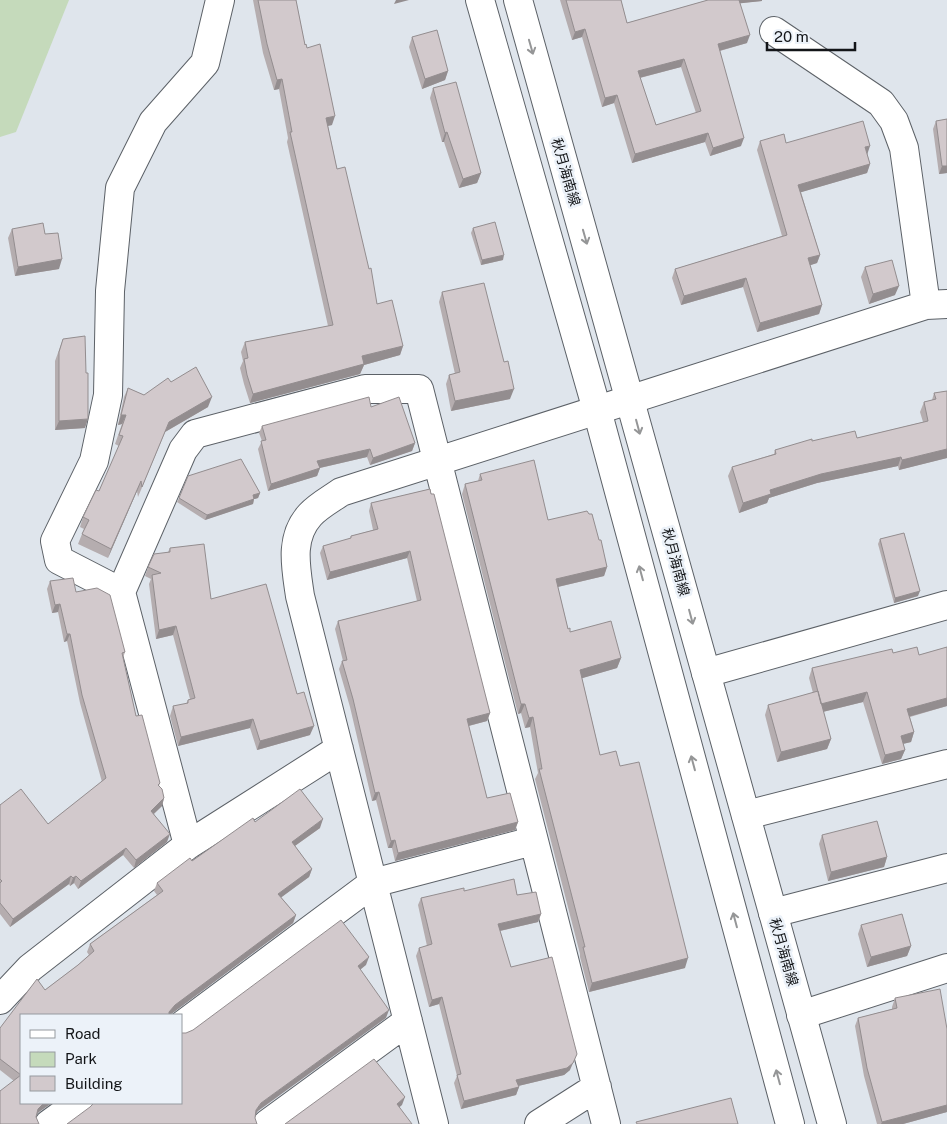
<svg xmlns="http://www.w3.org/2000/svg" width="947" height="1124" font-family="'Public Sans','Noto Sans JP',sans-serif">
<rect width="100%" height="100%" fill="#dfe5ec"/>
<path fill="#c5dabb" d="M0,0H69L16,132L0,137Z"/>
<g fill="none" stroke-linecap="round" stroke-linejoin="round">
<g stroke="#5c6167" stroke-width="30">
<path id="minor" d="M774,31L881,103L894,121L904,148L926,305
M121,592L183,450L195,434L365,389H419L606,1124
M706,673L947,605
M746,815L947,764
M188,845L121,592L59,560L55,541L94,461L108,395L110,291L120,188L153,122L205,63L220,0
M773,913L947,868
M0,1000L30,968L188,845L339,749
M801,1015L947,968
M181,1026L373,883L533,841
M49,1124L78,1103
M267,1124L408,1021
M434,1124L300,596C296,568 289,538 310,515C318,506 331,499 341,492L926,305L947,304
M539,1124L597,1087"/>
</g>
<g stroke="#5c6167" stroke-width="30">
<path id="major" d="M480,0L597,410L790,1124
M518,0L832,1124"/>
</g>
<use href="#minor" stroke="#fff" stroke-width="28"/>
<use href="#major" stroke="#fff" stroke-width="28"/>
</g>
<path fill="#b5adaf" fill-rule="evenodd" d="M253,0H296L305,45L332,125L328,126L337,169L377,304L403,346L400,355L364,365L360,374L250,403L244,384L240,368L243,361L241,352L245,342L328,326L287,142L288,138L279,89L274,90L263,53Z
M560,0H621L627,23L708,0H762V1L740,3L747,43L720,51L741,146L710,156L705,142L632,163L614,103L602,107L582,37L572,40ZM681,67L696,113L656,125L640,78Z
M412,37L448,71L445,80L422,89L409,47Z
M433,88L481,173L477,183L459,188L444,142H442L430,98Z
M947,119V173L939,174L933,129L936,121Z
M760,141L786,143L867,153L870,164L867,173L801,192L820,255L817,263L810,265L822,305L819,314L757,332L743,287L681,305L672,278L675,269L782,236L757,150Z
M473,228L503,260L481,265L471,233Z
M12,229L45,234L59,269L15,276L8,238Z
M865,267L895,295L869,304L861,277Z
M442,292L504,362L510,399L451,411L446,384L449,375L455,374L439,302Z
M63,339L85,428L55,430V361Z
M171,382L208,407L165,432L138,497L137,491L108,558L78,544L84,529L80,527L83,517L99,491L119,446L115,444L122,424L118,425L124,397L128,388L144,395Z
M947,391V458L899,470L898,466L817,483L769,498L767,503L739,513L728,476L732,467L774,454L775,450L812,441L857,438L923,422L920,412L924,402L932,400L934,393Z
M371,407L415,443L412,451L370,465L367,457L320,468L317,476L268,491L258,449L262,441L259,433L262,426Z
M480,474L548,520L599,540L607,567L604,576L558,587L568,629L570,632L621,658L617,668L582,678L600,755L620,766L685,968L589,992L580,957V954L535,779L538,773L530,727L525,728L521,713L518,714L462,494L465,484L478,481Z
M430,489L490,713L487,721L469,726L487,798L518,822L515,830L395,861L392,848H388L376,800L372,801L350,707L339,669L342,661H343L335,629L338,621L417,601L407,558L327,580L320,553L323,546L350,539L351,536L373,530L369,511L371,503Z
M260,493L258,498L254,499L253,504L205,520L177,502L179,498Z
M880,539L918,596L894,603L878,544Z
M170,548L211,599L297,694L310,735L257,750L250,728L178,746L170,716L173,706L186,704L188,700L190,699L173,635L156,639L149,584L151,579L145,576L148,567L168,552Z
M50,581L76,592L125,652L123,658L136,716L160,783L159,786L164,798L162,806L154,814L167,842L134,868L123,855L78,889L74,883L70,886L69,884L10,927L0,914V805L48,824L102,782L80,703L67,641L64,642L58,612L52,613L47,589Z
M947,647V706L910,717L914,732L911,742L903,744L905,750L901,759L882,764L863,702L823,712L831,739L827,749L777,762L765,715L768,705L813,693L809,678L812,668L893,653L919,655Z
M255,822L320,828L295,846L312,869L309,877L281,897L296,915L293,923L172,1013L21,1015L39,1112L14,1081L0,1070V1028L45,990L78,965L89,955L87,952L90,944L157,895L154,891L157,883Z
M822,835L887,857L884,867L828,881L819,844Z
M464,891L517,895L541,914L538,922L500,931L511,967L570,1070L564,1075L518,1086L519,1087L516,1095L461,1109L454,1083L457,1076L439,1004L429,1007L416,956L419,948L427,946L418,905L421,898Z
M861,925L911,946L907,956L867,967L858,934Z
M895,998L947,1029V1112L903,1124H877L864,1076L855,1026L858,1018L892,1009V1007Z"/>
<path fill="#938d8f" d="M396,0H409L394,4Z
M736,0H762V1L734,4Z
M585,29L582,37L572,40L575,32Z
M750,35L747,43L715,52L718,44Z
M684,59L681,67L635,79L638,71Z
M448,71L445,80L422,89L425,79Z
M282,79L279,89L274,90L277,80Z
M617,95L614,103L602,107L605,98Z
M335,116L332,125L322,127L326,118Z
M447,132L444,142H442L445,133Z
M708,133L705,142L632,163L635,154Z
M744,138L741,146L710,156L713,148Z
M870,146L867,155L865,147Z
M870,164L867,173L795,194L798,185Z
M942,166H947V173L939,174Z
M481,173L477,183L459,188L463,179Z
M504,255L503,260L481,265L482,260Z
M820,255L817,263L805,267L808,258Z
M62,259L59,269L15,276L18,267Z
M746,278L743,287L681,305L684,296Z
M899,286L895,295L869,304L873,294Z
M822,305L819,314L757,332L760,323Z
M403,346L400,355L364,365L360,374L250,403L253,394L362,356Z
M514,389L510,399L451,411L455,401Z
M212,397L208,407L165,432L138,497L169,422Z
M121,415H126L122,424L118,425Z
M88,419L85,428L55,430L59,421Z
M415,443L412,451L370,465L373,458Z
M370,449L367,457L315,469L317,461Z
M947,449V458L899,470L902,460Z
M901,457L898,466L817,483L769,498L767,503L739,513L743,503L770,490L821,474Z
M320,468L317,476L268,491L271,484Z
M141,481L137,491L108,558L111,549Z
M260,493L258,498L251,500L253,495Z
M254,499L253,504L205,520L207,515Z
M410,551L407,558L327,580L330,572Z
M607,567L604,576L553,588L556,579Z
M920,591L918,596L894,603L895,598Z
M60,604L58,612L52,613L55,605Z
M176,626L173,635L156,639L159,630Z
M67,634H70L67,641L64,642Z
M621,658L617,668L576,680L580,670Z
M867,692L863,702L818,713L821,704Z
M947,698V706L904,718L907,709Z
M521,704H525L521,713L518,714Z
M490,713L487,721L464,727L467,719Z
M533,717L530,727L525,728L529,718Z
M253,719L250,728L178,746L181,737Z
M314,726L310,735L257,750L260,741Z
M914,732L911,742L898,745L901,736Z
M831,739L827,749L777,762L781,752Z
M905,750L901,759L882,764L885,755Z
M379,792L376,800L372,801L375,793Z
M164,798L162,806L148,819L151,811Z
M323,819L320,828L289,850L292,842Z
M518,822L515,830L395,861L398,853Z
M170,834L167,842L134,868L136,860Z
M395,840L392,848H388L391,841Z
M126,848L123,855L78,889L81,881Z
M887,857L884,867L828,881L831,872Z
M312,869L309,877L275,902L278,894Z
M71,876L69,884L10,927L13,919Z
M76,876L74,883L70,886L73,878Z
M541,914L538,922L495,932L498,924Z
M296,915L293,923L170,1015H168L169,1012L175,1005Z
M911,946L907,956L867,967L871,957Z
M369,957L366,965L355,974L358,966Z
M688,958L685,968L589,992L592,983Z
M442,997L439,1004L429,1007L432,1000Z
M389,1010L386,1018L258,1111L253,1118L256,1110L261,1103Z
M577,1054L570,1070L564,1075L514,1087L516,1080Z
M519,1087L516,1095L461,1109L464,1101Z
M405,1097L402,1105L394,1112L397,1104Z
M44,1103H52L39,1112L35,1117L38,1109Z
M947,1105V1112L903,1124H881L882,1122Z"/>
<path fill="#d2c9cc" stroke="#938d8f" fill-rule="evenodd" d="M258,0H296L305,45L306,44L307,48L320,44L335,116L326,118L337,169L345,167L369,269L371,268L377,304L392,300L403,346L362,356L364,364L253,394L247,375L244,359L248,358L245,342L333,325L290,132H292L282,79L277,80L267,44Z
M566,0H621L627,23L708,0H739L750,35L718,44L744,138L713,148L708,133L635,154L617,95L605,98L585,29L575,32ZM684,59L701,111L656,125L638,71Z
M437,30L448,71L425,79L412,37Z
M456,82L481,173L463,179L447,132L445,133L433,88Z
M947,119V166H942L936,121Z
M863,121L870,146L865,147L870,164L798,185L820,255L808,258L822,305L760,323L746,278L684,296L675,269L787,235L760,141L784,134L786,143Z
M495,222L504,255L482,260L473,228Z
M43,223L45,234L58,233L62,259L18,267L12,229Z
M892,260L899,286L873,294L865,267Z
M484,283L504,362L508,361L514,389L455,401L449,375L460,372L442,292Z
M85,336L86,373H88V419L59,421V352L63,339Z
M196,367L212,397L169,422L142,487L141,481L111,549L82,534L89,520L83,517L96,490L99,491L123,436L119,435L126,415H121L128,388L144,395L168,378L171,382Z
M947,391V449L902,460L901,457L821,474L770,490L771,494L743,503L732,467L776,454L775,450L812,439V441L855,431L857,438L928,421L924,402L936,399L934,393Z
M369,397L371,407L399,397L415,443L373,458L370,449L317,461L320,468L271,484L261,441L266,440L262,426Z
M241,459L260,493L253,495L254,499L207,515L179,498L188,476Z
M534,460L548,520L587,511L589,514H592L599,540H601L607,567L556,579L568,629L570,628V632L611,621L621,658L580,670L600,755L616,751L620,766L639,762L688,958L592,983L583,947H585L539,769H542L533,717L529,718L525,704H521L465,484L482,480L480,474Z
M430,489L431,494H434L490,713L467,719L487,798L510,793L518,822L398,853L395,840L391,841L379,792L375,793L353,699L342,661L347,660L338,621L421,600L410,551L330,572L323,546L351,538V536L378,529L371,503Z
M904,533L920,591L895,598L880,539Z
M204,544L211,599L266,584L297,694L304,692L314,726L260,741L253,719L181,737L173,706L188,703V700L195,698L176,626L159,630L152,575L161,573L148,567L154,554L170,552V548Z
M73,578L76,592L97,588L110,595L125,652L122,653L136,716L142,715L160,783L158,785L162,789L164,798L151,811L170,834L136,860L126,848L81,881L76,876L73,878L71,876L13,919L0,903V883L2,881L0,879V805L21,789L48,824L106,778L82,695L70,634H67L60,604L55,605L50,581Z
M917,647L919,655L947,647V698L907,709L914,732L901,736L905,750L885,755L867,692L821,704L812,668L892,649L893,653Z
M818,691L831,739L781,752L768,705Z
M300,789L323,819L292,842L312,869L278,894L296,915L175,1005L169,1012V1015H21V1103H44L38,1109L36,1117L39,1124H0V1091L21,1075L0,1059V1028L37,979L45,990L78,965L94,951L90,944L163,891L157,883L190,858L192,861L253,818L255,822Z
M877,821L887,857L831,872L822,835Z
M514,879L517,895L536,892L541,914L498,924L511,967L552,957L577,1054L573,1063L567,1068L516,1080L519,1087L464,1101L457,1075L461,1074L442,997L432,1000L419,948L432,944L421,898L464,888V891Z
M902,914L911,946L871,957L861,925Z
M341,920L369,957L358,966L389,1010L261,1103L256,1110L255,1118L257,1124H67L90,1107L94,1103H181V1033H186L193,1030Z
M940,989L947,1029V1105L882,1122L867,1068L858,1018L897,1008L895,998Z
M374,1059L405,1097L397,1104L412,1124H285Z
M731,1098L738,1124H637L636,1122Z"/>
<defs><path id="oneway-shaft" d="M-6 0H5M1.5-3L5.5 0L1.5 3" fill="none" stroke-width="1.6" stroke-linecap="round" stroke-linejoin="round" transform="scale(1.25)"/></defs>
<g stroke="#959697">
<use href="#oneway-shaft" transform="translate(531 47) rotate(74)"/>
<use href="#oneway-shaft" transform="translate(585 237) rotate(74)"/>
<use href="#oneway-shaft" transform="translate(638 427) rotate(75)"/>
<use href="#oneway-shaft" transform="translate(641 573) rotate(-105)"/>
<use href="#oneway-shaft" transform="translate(691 617) rotate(75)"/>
<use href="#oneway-shaft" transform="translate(693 763) rotate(-105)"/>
<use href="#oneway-shaft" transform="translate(735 920) rotate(-105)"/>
<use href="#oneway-shaft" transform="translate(778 1077) rotate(-105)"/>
</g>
<g text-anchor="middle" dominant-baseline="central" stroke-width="5" stroke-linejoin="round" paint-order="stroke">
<g font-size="14" fill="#131518" stroke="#ecf2f9">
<text transform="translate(566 172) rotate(74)">秋月海南線</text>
<text transform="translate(676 562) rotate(75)">秋月海南線</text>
<text transform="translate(784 952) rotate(74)">秋月海南線</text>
</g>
</g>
<rect x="20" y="1014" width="162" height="90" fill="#ecf2f9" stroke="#959a9f"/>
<rect x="30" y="1030" width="25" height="8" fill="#ffffff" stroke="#959a9f"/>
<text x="65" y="1039" font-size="15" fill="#131518">Road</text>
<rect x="30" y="1052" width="25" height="15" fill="#c5dabb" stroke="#959a9f"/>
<text x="65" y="1064" font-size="15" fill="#131518">Park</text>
<rect x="30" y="1076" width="25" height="15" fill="#d2c9cc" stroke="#959a9f"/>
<text x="65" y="1089" font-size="15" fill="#131518">Building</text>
<path d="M767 42v8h88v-8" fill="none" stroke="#131518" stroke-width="2.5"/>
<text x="774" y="42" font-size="15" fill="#131518" stroke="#ecf2f9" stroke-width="4" paint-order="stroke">20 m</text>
</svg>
